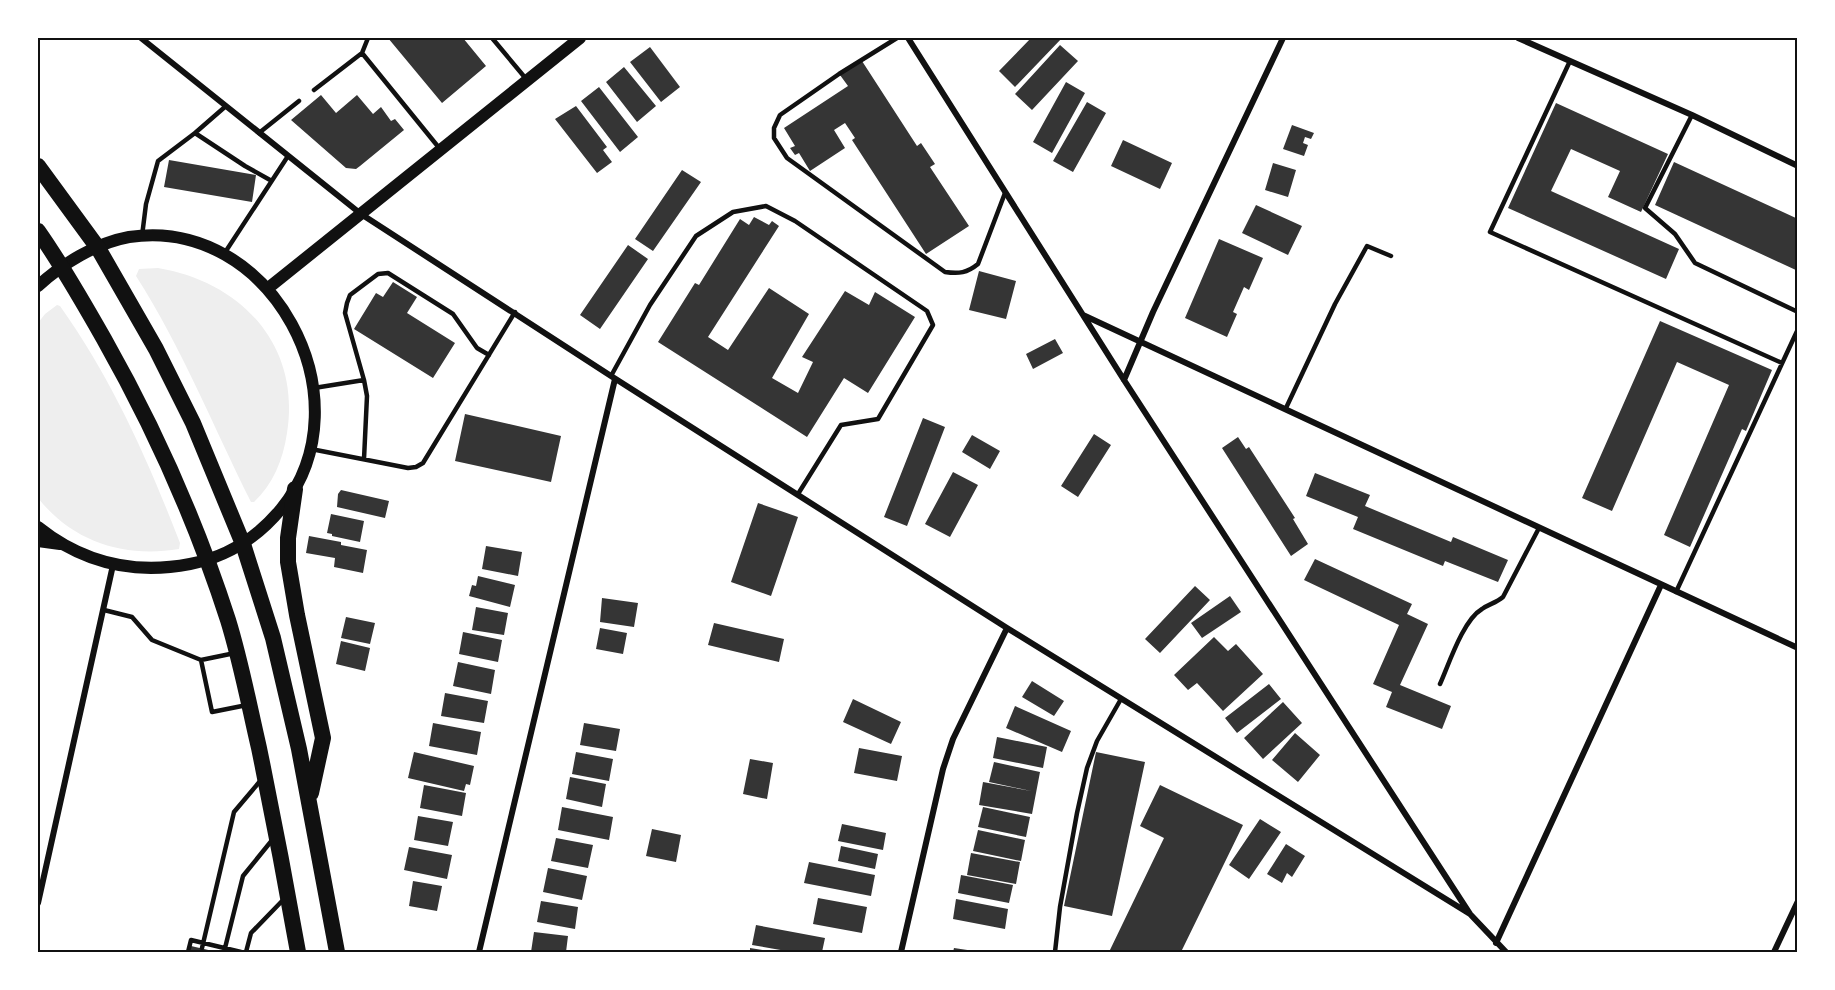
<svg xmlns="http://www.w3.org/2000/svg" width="1835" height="990" font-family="Lato,sans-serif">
<rect width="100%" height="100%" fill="#fff"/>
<path fill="#eee" d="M158,268C242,282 301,346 287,433C283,460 273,484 254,502H251C213,426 182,348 136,276L139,269Z
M57,305L60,306C112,379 148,460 180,543L179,549C124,558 73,542 38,498V323L45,314Z"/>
<path fill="#353535" d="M388,38H463L486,66L442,103Z
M1031,38H1062L1015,87L999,71Z
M1060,45L1078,61L1032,110L1015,94Z
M650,47L680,87L661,102L630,62Z
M862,61L917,146L921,143L935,164L930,167L969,226L926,254L852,140L855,138L845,123L834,130L845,148L810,171L799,153L795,155L790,148L795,146L784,128L848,86L840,75Z
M624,67L656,106L637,122L606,82Z
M1066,82L1085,93L1052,153L1033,142Z
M599,87L638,137L620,152L581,101Z
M321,95L336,113L357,95L373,114L381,107L391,121L395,119L404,130L360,166L356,169L346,168L291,120Z
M1087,102L1106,113L1073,172L1053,161Z
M1556,103L1668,154L1641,212L1608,197L1620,171L1571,149L1551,191L1679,249L1666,279L1508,208Z
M576,106L607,147L603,150L612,162L597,173L555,119Z
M1292,125L1314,133L1311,139L1305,137L1303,143L1308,145L1304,156L1283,149Z
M1123,140L1172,163L1160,189L1111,166Z
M169,160L256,175L252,202L164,187Z
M1674,162L1798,219V271L1655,205Z
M1273,163L1296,170L1288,197L1265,190Z
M682,170L701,182L653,251L635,239Z
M1256,205L1302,226L1288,255L1242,233Z
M754,217L769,225L772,221L779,226L708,337L728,350L769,288L809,314L772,378L798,393L813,362L802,357L845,291L869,305L875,292L915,317L868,393L844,378L807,437L658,342L695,283L699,285L740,219L749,225Z
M1219,239L1263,258L1249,290L1244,287L1233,312L1237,314L1227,337L1185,318Z
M628,245L648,259L600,329L580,315Z
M979,271L1016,281L1006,319L969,310Z
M393,282L417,297L407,313L455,343L433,378L354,329L376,293L383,297Z
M1660,321L1772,370L1746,431L1742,429L1690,547L1664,535L1729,385L1677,362L1612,511L1582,498Z
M1055,339L1063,353L1033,369L1026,354Z
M465,414L561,436L551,482L455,461Z
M923,418L945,427L907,526L884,517Z
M1094,434L1111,445L1078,497L1061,486Z
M972,435L1000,451L990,469L962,452Z
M1238,437L1246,449L1249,447L1295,518L1293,519L1308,544L1291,556L1222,448Z
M953,472L978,485L950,537L925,524Z
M1315,473L1370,495L1365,506L1451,542L1453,537L1508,560L1498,582L1445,561L1443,566L1353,529L1358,517L1306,496Z
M341,490L389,501L385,518L337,507L338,494Z
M758,503L798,517L771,596L731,582Z
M331,514L364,521L360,542L332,536V534L327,533Z
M309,536L341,542V545L367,550L363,573L334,567L335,558L306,553Z
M486,546L522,552L518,576L482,569Z
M1315,559L1412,604L1407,614L1428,624L1400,685L1451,706L1442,729L1386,707L1392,692L1373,684L1399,625L1304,580Z
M478,576L515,585L510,607L469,596L472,585L476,586Z
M1195,586L1210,600L1160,653L1145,639Z
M1230,596L1241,612L1202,638L1191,623Z
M602,598L638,603L634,627L600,622Z
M476,607L508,613L504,635L472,630Z
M346,617L375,623L370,644L341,638Z
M714,623L784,639L779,662L708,645Z
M600,628L627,633L623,654L596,649Z
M463,632L502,640L498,662L459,654Z
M1214,637L1228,651L1236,644L1263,674L1223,711L1197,683L1188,690L1174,675Z
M341,641L370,648L365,671L336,664Z
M458,662L495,670L491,694L453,686Z
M1032,681L1064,701L1054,716L1022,697Z
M1269,684L1281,699L1237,733L1225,718Z
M445,693L488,701L484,723L441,716Z
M853,699L901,722L891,744L843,722Z
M1283,702L1302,723L1263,759L1244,738Z
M1015,706L1071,731L1062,752L1006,728Z
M433,723L481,732L477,755L429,746Z
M584,723L620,729L616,751L580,745Z
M1295,733L1320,755L1298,782L1272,760Z
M997,737L1047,747L1043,768L993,758Z
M859,748L902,756L897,781L854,773Z
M414,752L474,766L470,785L466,784L464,791L408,778Z
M576,752L613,759L609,781L572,774Z
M1096,752L1145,762L1112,916L1064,906Z
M750,759L773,763L767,799L743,794Z
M994,762L1040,772L1032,814L979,805L983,782L1031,791L989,782Z
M570,777L606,784L602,807L566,799Z
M424,785L466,793L462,816L420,808Z
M1160,785L1243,825L1181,952H1109L1164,838L1140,826Z
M562,807L613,817L609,840L558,830Z
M983,807L1030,817L1026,837L978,827Z
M418,816L453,822L448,846L414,840Z
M1260,819L1281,832L1249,879L1229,865Z
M842,824L886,833L883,850L838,841Z
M652,829L681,835L676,862L646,856Z
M978,830L1025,840L1021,861L973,851Z
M556,838L593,845L588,868L551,861Z
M1286,844L1305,856L1292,877L1287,873L1282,883L1267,874Z
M841,846L878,854L875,869L838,861Z
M409,847L452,855L447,879L404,870Z
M971,853L1020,862L1016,884L967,875Z
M809,862L875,875L871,896L804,883Z
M548,868L587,876L582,900L543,892Z
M961,875L1013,885L1009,903L958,893Z
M413,881L442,886L437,911L409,906Z
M818,898L867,907L862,933L813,924Z
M956,899L1008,909L1005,929L953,919Z
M541,901L578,907L575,929L537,922Z
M756,925L825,938L822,952H792L752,945Z
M534,932L568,936L566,952H531Z
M191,946L217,952H190Z
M750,948L768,951V952H750Z
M954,948L974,951V952H953Z"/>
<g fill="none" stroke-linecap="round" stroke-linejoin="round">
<path stroke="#111" stroke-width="4.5" d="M492,38L527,80
M897,38L839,74L780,115L774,128V138L787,158L945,272C959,274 967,273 978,264L1005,193
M362,53L368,38
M1570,61L1490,232L1782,363
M314,90L362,53L440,149
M226,106L195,133L245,166L270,180
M1692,115L1645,208L1675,234L1695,263L1798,312
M259,133L299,101
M142,236L146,204L158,161L195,133
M224,254L288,156
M611,376L650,305L696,236L733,212L766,206L795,221L927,311L933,325L878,419L841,425L798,494
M314,388L364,380
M1286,408L1335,304L1367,246L1391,256
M311,449L408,468L416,467L423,463L515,312
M364,459L367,396L364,380L345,313L347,303L350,295L378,274L388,273L453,314L477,348L489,355
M1676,592L1798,329
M104,610L132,617L152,640L201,660
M235,653L201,660L212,712L247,705
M1440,684C1449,664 1463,620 1482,609C1489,604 1496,603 1503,597L1539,528
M202,948L234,812L261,780
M188,952L191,940L241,952
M224,952L243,876L273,839
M246,952L251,933L284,899
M1055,952L1060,907L1077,813L1087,768L1097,741L1121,699"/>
<path stroke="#111" stroke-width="6" d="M141,38L361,214L611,376L1007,628L1470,914
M908,38L1124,380L1470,914L1506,952
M1518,38L1692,115L1798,166
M1083,315L1798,648
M1124,380L1153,312L1283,38
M38,903L113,565
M1496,943L1661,585
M479,952L615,379
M901,952L943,769L953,739L1007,628
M1774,952L1798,901"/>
<path stroke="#111" stroke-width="12" d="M38,286C62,264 96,243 129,237C271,215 370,400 281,509C257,538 227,557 190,564C133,575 83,563 38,527
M267,289L580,38
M38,541L60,544"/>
<path stroke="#111" stroke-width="16" d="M38,166L98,248L156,349L193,423L243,544L273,638L299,749L337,952
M38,231C62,265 83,302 104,339C155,429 196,521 228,620C241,662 249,705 259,748C273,816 286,884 298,952
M295,489L288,538V562L297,615L323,738L311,793"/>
</g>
<rect width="1835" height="990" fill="none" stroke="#ffffff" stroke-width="78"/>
<rect x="39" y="39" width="1757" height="912" fill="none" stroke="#111" stroke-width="2"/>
</svg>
